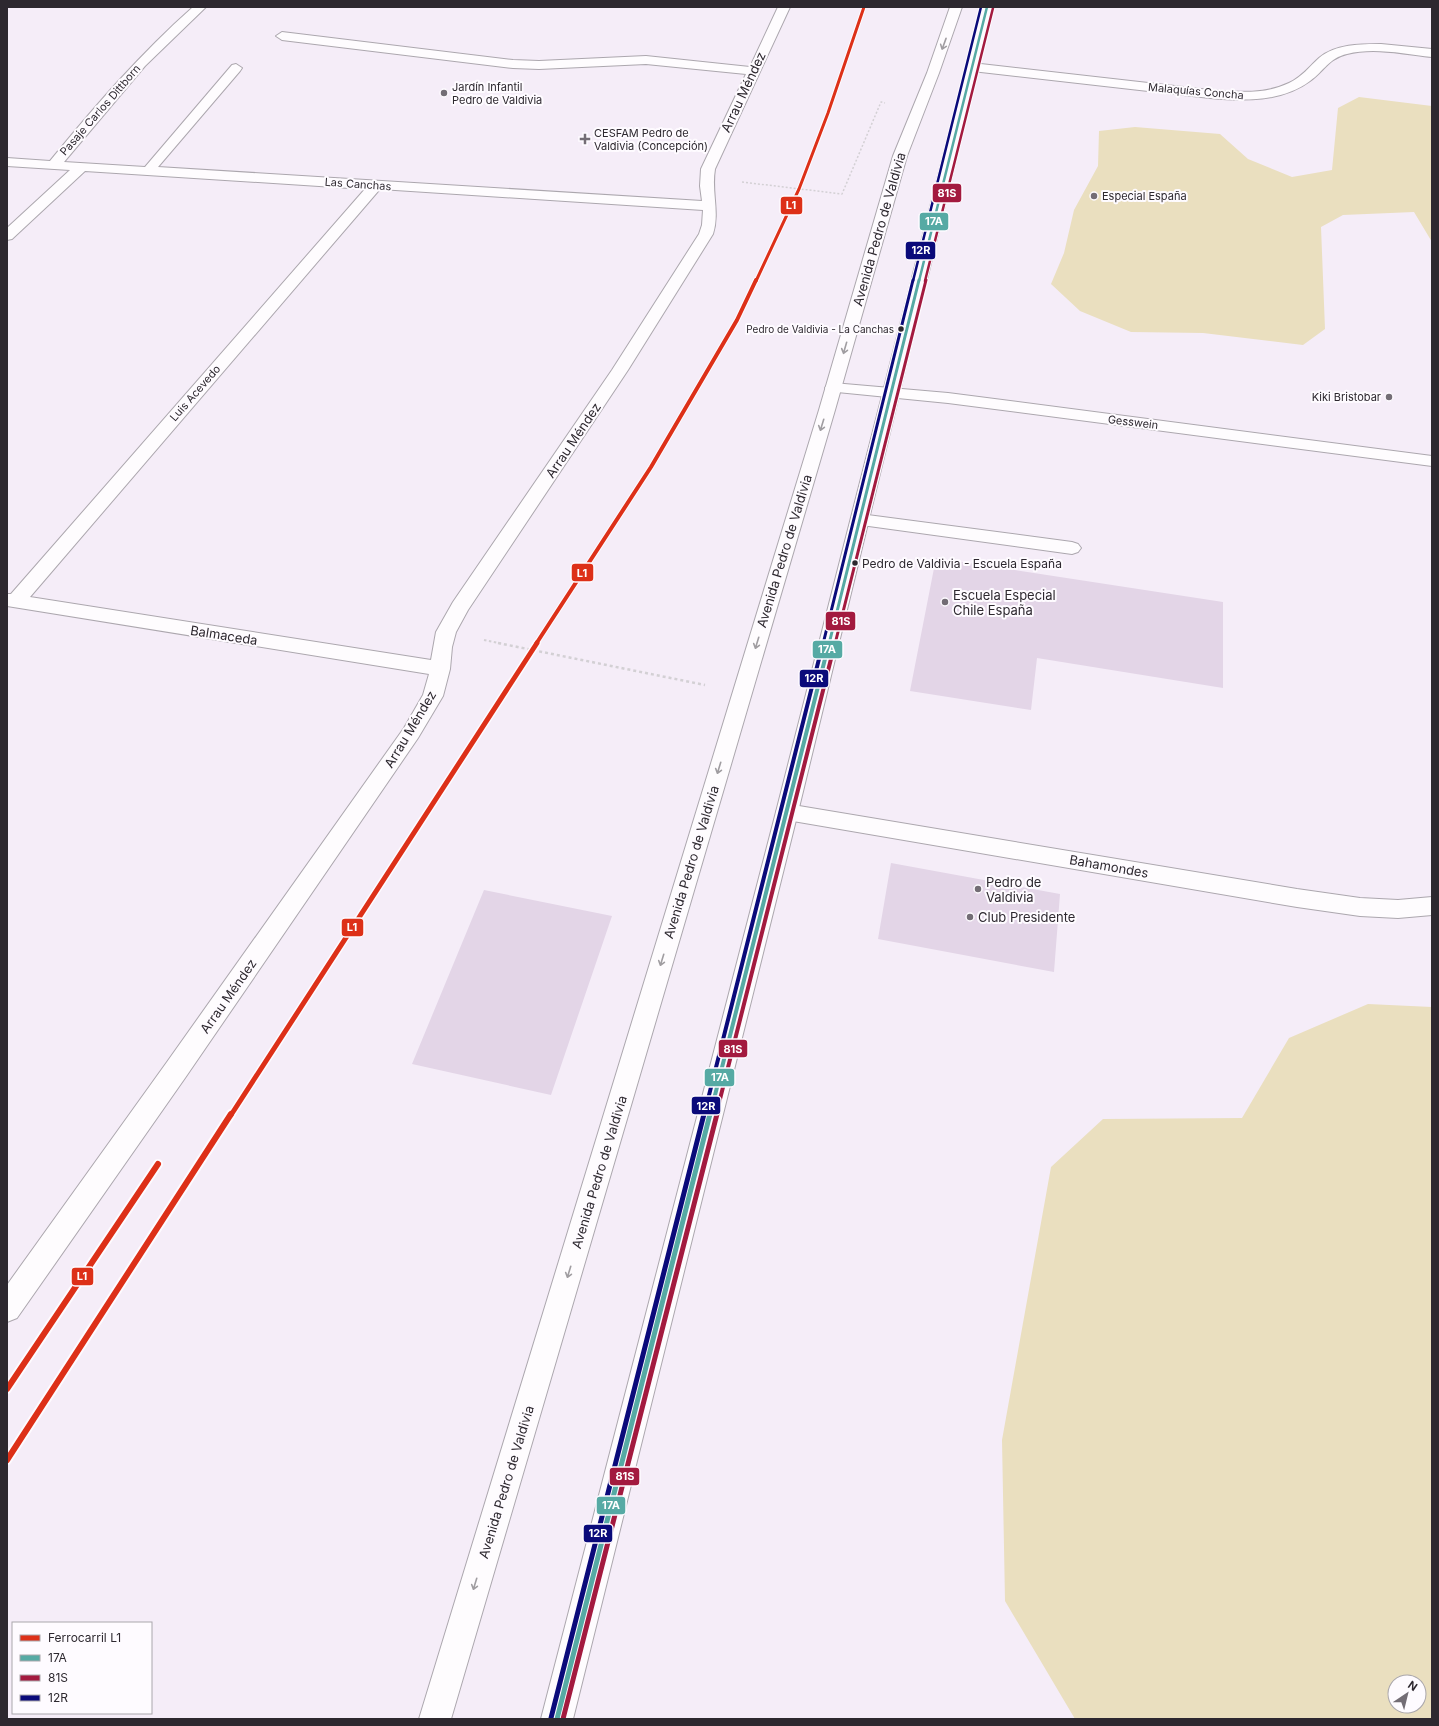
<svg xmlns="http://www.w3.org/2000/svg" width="1439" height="1726" font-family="Inter,sans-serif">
<rect width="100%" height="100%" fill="#f5edf8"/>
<path fill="#eadfbf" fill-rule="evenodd" d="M1359,97L1432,106V242L1414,212L1343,215L1321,227L1325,329L1303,345L1203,333L1131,332L1080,311L1051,284L1064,253L1074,210L1098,166L1099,131L1135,127L1220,134L1248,159L1292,177L1332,170L1338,108Z
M1368,1004L1432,1007V1719H1075L1005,1601L1002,1440L1051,1167L1103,1119L1242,1118L1289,1038ZM1395,1682H1419V1706H1395Z"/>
<path fill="#e3d5e7" d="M936,558L1223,602V688L1037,658L1031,710L910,691Z
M891,863L1060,894L1054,972L878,939Z
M484,890L612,916L551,1095L412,1064Z"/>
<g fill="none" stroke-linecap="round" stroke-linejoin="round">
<g stroke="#aca7ae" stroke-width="2">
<path id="minor" d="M193,7H206L145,66L64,162L145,167L232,65L236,64L242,68L240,71L158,167L702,201L700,186L701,169L746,74L646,64L539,69L513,68L282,40L276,36L282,32L513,60L539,61L646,56L750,67L778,7H790L715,169C711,192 720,212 713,234L628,370L468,610L456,632L452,647L450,669L443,696L418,738L185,1078L17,1318L7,1322V1285L167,1062L404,728L423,695L429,674L7,606V594H11L365,189L85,171L12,239L7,240V228L70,170L7,166V158L50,161C95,106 140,54 193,7ZM380,189L703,210L702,225L699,234L612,370L453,602L436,632L431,660L30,597Z
M1381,44L1432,49V57C1404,54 1374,47 1347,54C1329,58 1324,71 1310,81C1282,102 1244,101 1210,98L972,71L966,67L972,63L1210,90C1236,92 1264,95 1289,83C1302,77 1309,67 1319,58C1335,44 1361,44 1381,44Z
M833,383L948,393L1432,456V466L948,403L827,391L825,388L827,385Z
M860,514L1072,542L1078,544L1081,548L1078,552L1072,554L854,524L851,520L854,516Z
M787,804L1297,889L1360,898L1398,900L1432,897V915L1398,918L1360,916L1297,907L787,820L779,818L776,812L779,806Z"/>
</g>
<g stroke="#aca7ae" stroke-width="2">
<path id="major" d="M950,7H962L939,73L907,156L835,410L451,1719H419L819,410L893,156L927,73Z
M981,7H993L798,812L573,1719H541L776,812Z"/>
</g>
<path stroke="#d3d0d4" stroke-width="1.5" stroke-dasharray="2 2" stroke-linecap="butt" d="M742,182L842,194L881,102L885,103"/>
<path stroke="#d3d0d4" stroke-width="2" stroke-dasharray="2.5 2.5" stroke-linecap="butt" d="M484,640L503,644"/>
<path stroke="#d3d0d4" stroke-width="2.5" stroke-dasharray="3 3" stroke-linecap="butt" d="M498,643L705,685"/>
<use href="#minor" fill="#fefcfe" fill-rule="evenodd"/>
<use href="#major" fill="#fefcfe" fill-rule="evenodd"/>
<g stroke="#fefbff" stroke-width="4.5">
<path id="bus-1-far3" d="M919,281L987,7"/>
</g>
<g stroke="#fefbff" stroke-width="5.5">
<path id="bus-1-far2" d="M829,644L919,280"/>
</g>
<g stroke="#fefbff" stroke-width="7">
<path id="bus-1-far1" d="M710,1115L829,643"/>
</g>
<g stroke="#fefbff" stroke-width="8">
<path id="bus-1" d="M557,1719L710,1114"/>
</g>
<g stroke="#fefbff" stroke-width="4.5">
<path id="bus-2-far3" d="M925,281L993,8"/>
</g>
<g stroke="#fefbff" stroke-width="5.5">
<path id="bus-2-far2" d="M835,644L926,280"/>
</g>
<g stroke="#fefbff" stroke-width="7">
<path id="bus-2-far1" d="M716,1115L835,643"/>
</g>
<g stroke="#fefbff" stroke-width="8">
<path id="bus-2" d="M563,1719L717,1114"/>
</g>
<g stroke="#fefbff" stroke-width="4.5">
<path id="bus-3-far3" d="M913,281L981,7"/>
</g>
<g stroke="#fefbff" stroke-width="5.5">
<path id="bus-3-far2" d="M823,644L913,280"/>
</g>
<g stroke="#fefbff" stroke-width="7">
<path id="bus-3-far1" d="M704,1115L823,643"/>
</g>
<g stroke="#fefbff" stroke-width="8">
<path id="bus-3" d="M551,1718L704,1114"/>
</g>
<use href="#bus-1-far3" stroke="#56aaa4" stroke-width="2.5"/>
<use href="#bus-1-far2" stroke="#56aaa4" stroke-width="3"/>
<use href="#bus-1-far1" stroke="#56aaa4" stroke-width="4"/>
<use href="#bus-1" stroke="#56aaa4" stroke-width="5"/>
<use href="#bus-2-far3" stroke="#a31a3f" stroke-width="2.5"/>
<use href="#bus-2-far2" stroke="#a31a3f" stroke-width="3"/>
<use href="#bus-2-far1" stroke="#a31a3f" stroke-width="4"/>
<use href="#bus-2" stroke="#a31a3f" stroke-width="5"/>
<use href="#bus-3-far3" stroke="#0a0a7a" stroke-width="2.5"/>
<use href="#bus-3-far2" stroke="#0a0a7a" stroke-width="3"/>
<use href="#bus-3-far1" stroke="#0a0a7a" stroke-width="4"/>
<use href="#bus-3" stroke="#0a0a7a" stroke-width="5"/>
<g stroke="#fefbff" stroke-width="5">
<path id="rail-1-far3" d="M756,281L799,189L828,113L864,7"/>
</g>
<g stroke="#fefbff" stroke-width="6">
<path id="rail-1-far2" d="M536,644L651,467L737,320L756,280"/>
</g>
<g stroke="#fefbff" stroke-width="8">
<path id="rail-1-far1" d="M231,1115L537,643"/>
</g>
<g stroke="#fefbff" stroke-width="10">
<path id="rail-1" d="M7,1389L158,1164
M7,1460L231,1114"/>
</g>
<use href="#rail-1-far3" stroke="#dd3018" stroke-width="3"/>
<use href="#rail-1-far2" stroke="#dd3018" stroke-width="4"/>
<use href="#rail-1-far1" stroke="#dd3018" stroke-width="5"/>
<use href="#rail-1" stroke="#dd3018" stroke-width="6"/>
</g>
<defs><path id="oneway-shaft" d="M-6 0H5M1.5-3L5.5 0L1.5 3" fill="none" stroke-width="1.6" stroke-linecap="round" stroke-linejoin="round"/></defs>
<g stroke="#a09da1">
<use href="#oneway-shaft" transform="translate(944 44) rotate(110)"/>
<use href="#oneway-shaft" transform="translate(845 348) rotate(106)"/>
<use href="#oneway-shaft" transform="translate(822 425) rotate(107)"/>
<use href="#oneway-shaft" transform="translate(757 643) rotate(107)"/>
<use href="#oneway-shaft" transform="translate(719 768) rotate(107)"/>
<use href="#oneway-shaft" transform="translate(662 960) rotate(107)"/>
<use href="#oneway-shaft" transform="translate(569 1272) rotate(107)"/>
<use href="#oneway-shaft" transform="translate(475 1584) rotate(107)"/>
</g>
<g fill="#736d75" stroke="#fefbff" stroke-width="1.5">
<circle cx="444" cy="93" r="4"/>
<path d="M583 133h4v4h4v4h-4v4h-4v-4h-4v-4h4z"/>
<circle cx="1094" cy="196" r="4"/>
<circle cx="1389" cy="397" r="4"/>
<circle cx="945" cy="602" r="4"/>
<circle cx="978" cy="889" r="4"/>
<circle cx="970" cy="917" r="4"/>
</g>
<g fill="#2d282f" stroke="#fefbff" stroke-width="1.5">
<circle cx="901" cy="329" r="3.5"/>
<circle cx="855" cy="563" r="3.5"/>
</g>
<g text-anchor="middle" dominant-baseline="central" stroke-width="4" stroke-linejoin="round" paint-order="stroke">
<g font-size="10" fill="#2d282f" stroke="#fefbff" text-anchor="end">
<text x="894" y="329">Pedro de Valdivia - La Canchas</text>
</g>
<g font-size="11" fill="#2d282f" stroke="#fefbff" text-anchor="start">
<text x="452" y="87">Jardín Infantil<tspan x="452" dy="13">Pedro de Valdivia</tspan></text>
<text x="594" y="133">CESFAM Pedro de<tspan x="594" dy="13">Valdivia (Concepción)</tspan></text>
<text x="1102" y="196">Especial España</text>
<text x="1381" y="397" text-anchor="end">Kiki Bristobar</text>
</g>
<g font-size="11" fill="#2d282f" stroke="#fefbff">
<text transform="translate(1196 91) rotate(5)">Malaquías Concha</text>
<text transform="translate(100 110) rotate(-49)">Pasaje Carlos Dittborn</text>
<text transform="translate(358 184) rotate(4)">Las Canchas</text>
<text transform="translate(195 393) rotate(-49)">Luis Acevedo</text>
<text transform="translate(1133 422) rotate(7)">Gesswein</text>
</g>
<g font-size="12" fill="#2d282f" stroke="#fefbff" text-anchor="start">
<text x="862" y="563">Pedro de Valdivia - Escuela España</text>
</g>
<g font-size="13" fill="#2d282f" stroke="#fefbff">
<text transform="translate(743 92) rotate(-65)">Arrau Méndez</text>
<text transform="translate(879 229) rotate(-74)">Avenida Pedro de Valdivia</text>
<text transform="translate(573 440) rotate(-56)">Arrau Méndez</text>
<text transform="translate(784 551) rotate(-73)">Avenida Pedro de Valdivia</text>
<text transform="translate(224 635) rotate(9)">Balmaceda</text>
<text transform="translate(410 729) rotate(-59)">Arrau Méndez</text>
<text transform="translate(691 862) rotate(-73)">Avenida Pedro de Valdivia</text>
<text transform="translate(1109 866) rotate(10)">Bahamondes</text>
<text transform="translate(228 996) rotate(-55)">Arrau Méndez</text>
<text transform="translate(599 1172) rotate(-73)">Avenida Pedro de Valdivia</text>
<text transform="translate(506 1482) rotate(-73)">Avenida Pedro de Valdivia</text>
</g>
<g font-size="13" fill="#2d282f" stroke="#fefbff" text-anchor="start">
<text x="953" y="595">Escuela Especial<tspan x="953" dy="15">Chile España</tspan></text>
<text x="986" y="882">Pedro de<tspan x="986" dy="15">Valdivia</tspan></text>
<text x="978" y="917">Club Presidente</text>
</g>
</g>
<g stroke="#fefbff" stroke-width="1.5">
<rect x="932" y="183" width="30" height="20" rx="4" fill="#a31a3f"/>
<rect x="780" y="196" width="23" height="19" rx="4" fill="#dd3018"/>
<rect x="919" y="212" width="30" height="19" rx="4" fill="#56aaa4"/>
<rect x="905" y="241" width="31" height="19" rx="4" fill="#0a0a7a"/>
<rect x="571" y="563" width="23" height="19" rx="4" fill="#dd3018"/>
<rect x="825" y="611" width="31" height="20" rx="4" fill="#a31a3f"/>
<rect x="812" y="640" width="31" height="19" rx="4" fill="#56aaa4"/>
<rect x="799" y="669" width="30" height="19" rx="4" fill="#0a0a7a"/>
<rect x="341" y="918" width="23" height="19" rx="4" fill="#dd3018"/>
<rect x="718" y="1039" width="30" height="19" rx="4" fill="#a31a3f"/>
<rect x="704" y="1068" width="31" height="19" rx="4" fill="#56aaa4"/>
<rect x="691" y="1096" width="30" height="19" rx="4" fill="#0a0a7a"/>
<rect x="71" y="1267" width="23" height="19" rx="4" fill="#dd3018"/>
<rect x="609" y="1467" width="31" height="19" rx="4" fill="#a31a3f"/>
<rect x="596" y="1496" width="30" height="19" rx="4" fill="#56aaa4"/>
<rect x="583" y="1524" width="30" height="19" rx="4" fill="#0a0a7a"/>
</g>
<g font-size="11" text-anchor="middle" font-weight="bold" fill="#fff">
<text x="947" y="197">81S</text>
<text x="791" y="209">L1</text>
<text x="934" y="225">17A</text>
<text x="921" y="254">12R</text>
<text x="582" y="577">L1</text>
<text x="841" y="625">81S</text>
<text x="827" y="653">17A</text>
<text x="814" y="682">12R</text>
<text x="352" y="931">L1</text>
<text x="733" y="1053">81S</text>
<text x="720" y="1081">17A</text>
<text x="706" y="1110">12R</text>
<text x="82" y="1280">L1</text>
<text x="625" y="1480">81S</text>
<text x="611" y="1509">17A</text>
<text x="598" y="1537">12R</text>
</g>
<rect width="1439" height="1726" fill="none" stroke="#2d282f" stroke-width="16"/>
<rect x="12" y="1622" width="140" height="92" fill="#fefbff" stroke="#aaa7ac"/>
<rect x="20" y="1635" width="20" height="6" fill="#dd3018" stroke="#aaa7ac"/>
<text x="48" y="1642" font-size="12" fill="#2d282f">Ferrocarril L1</text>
<rect x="20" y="1655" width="20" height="6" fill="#56aaa4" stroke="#aaa7ac"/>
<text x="48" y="1662" font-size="12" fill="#2d282f">17A</text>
<rect x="20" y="1675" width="20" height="6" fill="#a31a3f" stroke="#aaa7ac"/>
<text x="48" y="1682" font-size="12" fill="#2d282f">81S</text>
<rect x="20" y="1695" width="20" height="6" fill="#0a0a7a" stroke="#aaa7ac"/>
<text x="48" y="1702" font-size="12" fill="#2d282f">12R</text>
<g transform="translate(1407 1694) rotate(35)"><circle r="19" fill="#fefbff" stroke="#aaa7ac"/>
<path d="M0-3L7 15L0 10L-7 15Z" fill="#736d75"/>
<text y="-6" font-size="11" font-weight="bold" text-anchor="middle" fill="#2d282f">N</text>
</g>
</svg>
